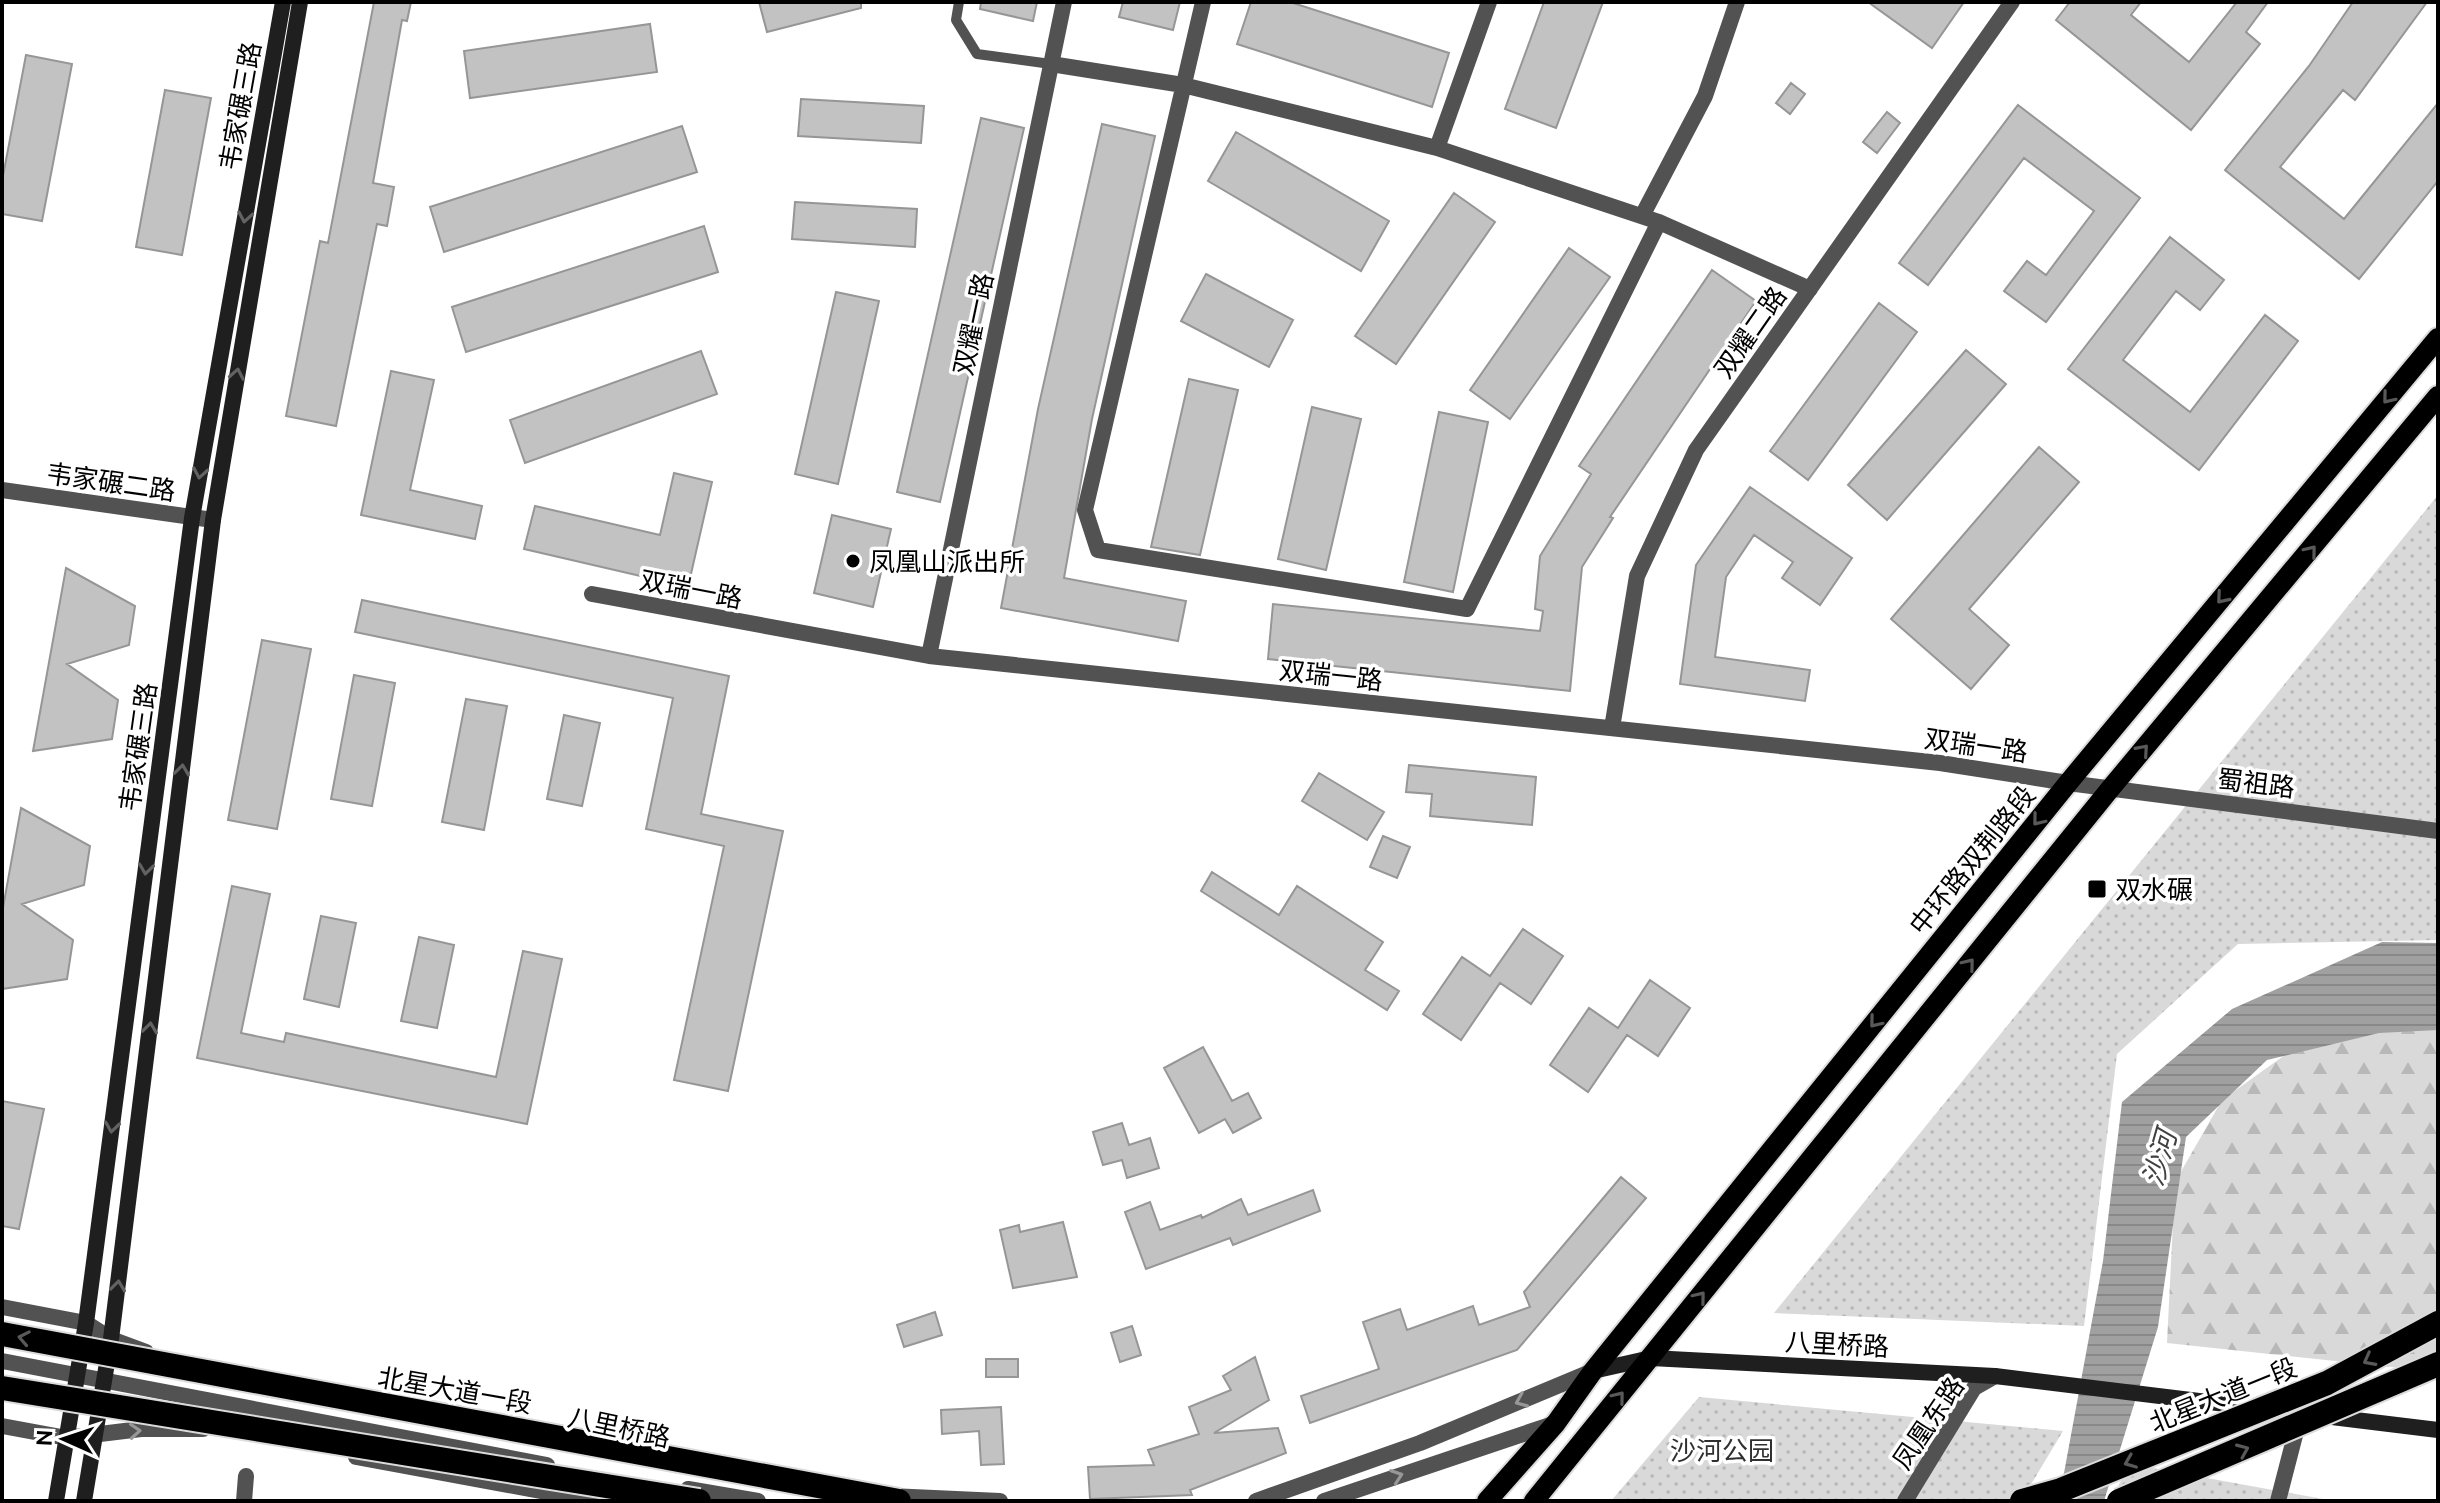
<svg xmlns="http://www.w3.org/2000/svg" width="2440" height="1503" font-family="Ubuntu,'Noto Sans SC',sans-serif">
<defs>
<pattern id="forest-firs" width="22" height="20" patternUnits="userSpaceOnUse" patternTransform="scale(2)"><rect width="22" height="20" fill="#d9d9d9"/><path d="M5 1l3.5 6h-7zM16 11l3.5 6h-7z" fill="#b8b8b8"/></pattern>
<pattern id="park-dots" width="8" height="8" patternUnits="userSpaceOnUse" patternTransform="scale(2)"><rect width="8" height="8" fill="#d9d9d9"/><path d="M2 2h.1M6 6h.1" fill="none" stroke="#b8b8b8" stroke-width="1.8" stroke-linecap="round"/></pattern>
<pattern id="water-rules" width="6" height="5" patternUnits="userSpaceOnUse" patternTransform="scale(2)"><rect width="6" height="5" fill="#a0a0a0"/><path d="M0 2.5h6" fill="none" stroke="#888"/></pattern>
</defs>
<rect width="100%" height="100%" fill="#fff"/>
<path fill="url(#forest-firs)" d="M2438,1015V1372L2167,1343L2175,1182L2222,1100L2289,1052Z"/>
<path fill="url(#park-dots)" d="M2438,495V940L2238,944L2117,1054L2084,1326L1774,1313Z
M1699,1397L2063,1431L2021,1501H1611Z
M2130,1464L2334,1501H2110Z"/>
<path fill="url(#water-rules)" d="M2382,942L2438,943V1030L2379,1033L2267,1060L2186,1137L2158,1327L2104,1501H2049L2064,1473L2103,1261L2122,1102L2232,1009Z"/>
<path fill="#c2c2c2" stroke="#969696" stroke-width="2" d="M374,2H411L407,21L402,20L373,183L394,187L387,226L377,224L336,426L286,416L320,241L328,243Z
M759,2H861V8L767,32Z
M981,2H1037L1033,21L980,9Z
M1123,2H1180L1173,30L1119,17Z
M1251,2H1290L1449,53L1432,107L1237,44Z
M1544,2H1603L1556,128L1505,109Z
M1868,2H1964L1932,48Z
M2070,2H2141L2131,15L2189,62L2237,2H2268L2246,32L2260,44L2191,130L2056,20Z
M2353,2H2427L2355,100L2343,90L2280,167L2344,219L2438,103V181L2359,279L2225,170L2309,66Z
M650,24L657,72L470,98L464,51Z
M26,55L72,64L42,221L2,214V181Z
M1791,83L1805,94L1790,114L1776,103Z
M165,90L211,98L182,255L136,247Z
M801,99L924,106L921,143L798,136Z
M2018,105L2140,198L2046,322L2004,291L2027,261L2046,275L2094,211L2024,158L1928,285L1899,263Z
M1887,112L1900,123L1877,153L1863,142Z
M981,118L1024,128L940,502L897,492Z
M1102,124L1155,136L1092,419L1064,578L1186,601L1178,641L1001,608L1038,409Z
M682,126L697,172L444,252L430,207Z
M1236,132L1389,221L1361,271L1208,181Z
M1454,193L1495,222L1396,364L1355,336Z
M795,202L917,209L915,247L792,239Z
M704,226L718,272L466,352L452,307Z
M2170,237L2224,280L2200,310L2176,291L2123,360L2190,412L2265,315L2298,341L2199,470L2068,369Z
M1569,248L1610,277L1510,419L1470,390Z
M1712,270L1756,301L1610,517L1613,518L1582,567L1570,691L1268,659L1273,604L1540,631L1543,611L1535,609L1540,556L1591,474L1579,466Z
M1206,274L1293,320L1269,367L1181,321Z
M836,292L879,301L838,484L795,474Z
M1879,303L1917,332L1808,480L1770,451Z
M1966,350L2006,384L1887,520L1848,485Z
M701,351L717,394L525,463L510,420Z
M391,371L434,380L410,490L482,506L475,539L361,515Z
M1189,379L1238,390L1200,555L1151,547Z
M1312,407L1361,419L1326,570L1278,559Z
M1439,412L1488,422L1453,592L1404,582Z
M2039,447L2079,482L1969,609L2009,645L1971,689L1891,619Z
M674,473L712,482L688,587L524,549L535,506L660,535Z
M1750,487L1852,558L1820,605L1782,578L1793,562L1754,535L1726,577L1715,657L1810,670L1805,701L1680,684L1696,565Z
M832,515L891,529L873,607L814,593Z
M66,568L135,606L129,645L67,664L118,700L112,739L33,751Z
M362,600L729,676L701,814L783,831L728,1091L674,1080L724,846L646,829L673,698L355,632Z
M262,640L311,649L277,829L228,820Z
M354,675L395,683L372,806L331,799Z
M466,699L507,706L484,830L442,822Z
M564,715L600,723L582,806L547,799Z
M1409,765L1536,777L1532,825L1430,816L1432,794L1406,792Z
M1319,773L1384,812L1367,840L1302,801Z
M21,808L90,846L84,885L22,904L73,940L67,979L2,989V913Z
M1383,836L1410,847L1397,878L1370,867Z
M1212,872L1279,915L1297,886L1383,942L1365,970L1399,991L1387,1010L1201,891Z
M232,886L270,894L241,1033L284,1042L286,1033L496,1077L523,951L562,959L527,1124L197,1058Z
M321,916L356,923L339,1007L304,999Z
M1523,929L1563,956L1531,1004L1500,983L1461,1040L1423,1014L1462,957L1490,976Z
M419,937L454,945L437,1028L401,1021Z
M1650,980L1690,1008L1658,1056L1627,1035L1588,1092L1550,1065L1589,1008L1618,1028Z
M1203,1047L1232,1101L1248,1093L1261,1118L1233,1133L1225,1119L1199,1133L1164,1068Z
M2,1101L44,1109L19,1229L2,1226Z
M1122,1123L1129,1145L1150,1138L1159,1168L1127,1178L1122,1160L1103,1165L1093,1132Z
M1621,1177L1646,1198L1517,1350L1310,1423L1301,1396L1379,1369L1363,1322L1400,1309L1407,1330L1473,1306L1479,1325L1530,1307L1524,1292Z
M1313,1190L1320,1211L1233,1245L1230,1238L1146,1269L1125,1212L1150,1202L1160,1230L1201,1215L1202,1218L1241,1199L1248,1215Z
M1063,1222L1077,1277L1013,1288L1000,1230L1019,1225L1020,1232Z
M935,1312L942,1335L904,1347L897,1325Z
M1132,1326L1141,1355L1120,1362L1111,1333Z
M1255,1357L1269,1400L1214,1433L1278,1428L1286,1453L1190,1490L1192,1495L1090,1499L1088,1467L1154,1465L1148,1450L1199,1434L1189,1407L1231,1390L1223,1376Z
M986,1359H1018V1377H986Z
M1001,1407L1004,1464L981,1465L979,1431L942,1434L941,1410Z"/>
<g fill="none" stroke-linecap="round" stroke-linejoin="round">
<g stroke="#dbdbdb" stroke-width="24">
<path id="primary" d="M1487,1501L1556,1423L1593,1371L2068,783L2438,338
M1534,1501L2110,789L2438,396"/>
</g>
<path stroke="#525252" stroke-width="10" d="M959,2L956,20L977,54L1051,64"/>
<path stroke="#525252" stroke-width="16" d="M1203,2L1085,510L1098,550L1467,609L1659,222
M1051,64L1183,85L1437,148L1659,222L1810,289
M1437,148L1489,2
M1642,216L1705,96L1737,2
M2,490L213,520
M592,594L929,656L1940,763L2068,783L2438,831
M929,656L1064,2
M1612,728L1637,576L1696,450L2012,2
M2,1307L86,1323L111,1339L146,1352
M2,1361L547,1465
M2,1426L67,1438L141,1429H203
M356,1457L595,1501
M688,1489L758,1501
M890,1496L1000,1501
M244,1501L246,1476
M1256,1501L1420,1443L1593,1371
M1324,1501L1556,1423
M1905,1501L1974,1388L1995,1376
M2278,1501L2300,1416"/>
<path stroke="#1f1f1f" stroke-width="16" d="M1593,1371L1651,1358L1995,1376L2438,1430
M56,1501L86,1323L192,518L283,2
M84,1501L111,1339L213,520L300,2"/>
<use href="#primary" stroke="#000" stroke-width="20"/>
<g stroke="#dbdbdb" stroke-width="28" stroke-linecap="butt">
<path id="highway-bridge" d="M2,1334L899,1501
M2,1388L699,1501
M2022,1501L2061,1490L2327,1383L2438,1323
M2119,1501L2438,1364"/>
</g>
<use href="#highway-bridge" stroke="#000" stroke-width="24"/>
</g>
<defs><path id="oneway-chevron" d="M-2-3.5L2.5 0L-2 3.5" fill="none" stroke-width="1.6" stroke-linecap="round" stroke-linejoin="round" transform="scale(2)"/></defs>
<g stroke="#626262">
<use href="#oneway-chevron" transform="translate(245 217) rotate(100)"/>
<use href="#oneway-chevron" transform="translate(237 374) rotate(-80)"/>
<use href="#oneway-chevron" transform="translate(200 473) rotate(100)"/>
<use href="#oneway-chevron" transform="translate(182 770) rotate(-83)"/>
<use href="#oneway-chevron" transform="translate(146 869) rotate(98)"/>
<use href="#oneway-chevron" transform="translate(150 1028) rotate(-83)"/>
<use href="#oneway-chevron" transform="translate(112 1127) rotate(98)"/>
<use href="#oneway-chevron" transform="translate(118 1286) rotate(-83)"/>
</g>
<g stroke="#595959">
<use href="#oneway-chevron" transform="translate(2388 398) rotate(129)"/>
<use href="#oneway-chevron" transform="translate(2311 551) rotate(-51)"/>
<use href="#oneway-chevron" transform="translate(2222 598) rotate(130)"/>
<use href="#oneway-chevron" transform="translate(2143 750) rotate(-49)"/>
<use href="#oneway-chevron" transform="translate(2038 820) rotate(129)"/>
<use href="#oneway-chevron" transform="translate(1969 964) rotate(-51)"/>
<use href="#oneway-chevron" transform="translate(1875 1022) rotate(129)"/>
<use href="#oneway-chevron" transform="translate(1700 1297) rotate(-51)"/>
<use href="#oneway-chevron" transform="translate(24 1338) rotate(-169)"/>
<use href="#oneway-chevron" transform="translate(2369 1360) rotate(152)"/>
<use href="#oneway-chevron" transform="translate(1619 1397) rotate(-51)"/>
<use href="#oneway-chevron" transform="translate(2243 1450) rotate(-23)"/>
<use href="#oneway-chevron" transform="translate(2130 1462) rotate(158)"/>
</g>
<g stroke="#979797">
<use href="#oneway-chevron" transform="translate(1521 1401) rotate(157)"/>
<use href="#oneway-chevron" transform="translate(135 1431) rotate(-4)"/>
<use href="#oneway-chevron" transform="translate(1397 1476) rotate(-19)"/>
</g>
<g fill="#000" stroke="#fff" stroke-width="3">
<circle cx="853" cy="561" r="8"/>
<rect x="2087" y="879" width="20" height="20" rx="4"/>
</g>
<g text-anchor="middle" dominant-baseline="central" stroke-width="7" stroke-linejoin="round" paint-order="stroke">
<g font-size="26" fill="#000" stroke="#fff">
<text transform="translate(240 106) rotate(-80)">韦家碾三路</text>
<text transform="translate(973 324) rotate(-78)">双耀一路</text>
<text transform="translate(1750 332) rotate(-55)">双耀二路</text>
<text transform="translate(111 482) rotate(8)">韦家碾二路</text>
<text transform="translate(691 589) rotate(11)">双瑞一路</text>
<text transform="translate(1331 675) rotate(6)">双瑞一路</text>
<text transform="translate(1976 745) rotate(8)">双瑞一路</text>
<text transform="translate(138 747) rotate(-82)">韦家碾三路</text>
<text transform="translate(2256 783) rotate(7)">蜀祖路</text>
<text transform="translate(1972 860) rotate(-51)">中环路双荆路段</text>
<text transform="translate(1837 1344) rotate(3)">八里桥路</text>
<text transform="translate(455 1390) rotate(10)">北星大道一段</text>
<text transform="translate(2223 1395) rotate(-22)">北星大道一段</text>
<text transform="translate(1928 1423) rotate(-56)">凤凰东路</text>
<text transform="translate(619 1427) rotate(12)">八里桥路</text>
</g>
<g font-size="26" fill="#000" stroke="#fff" text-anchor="start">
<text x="869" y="561">凤凰山派出所</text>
<text x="2115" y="889">双水碾</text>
</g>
<g font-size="26" fill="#303030" stroke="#fff">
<text x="1722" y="1450">沙河公园</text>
</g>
<g font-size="28" font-style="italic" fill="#414141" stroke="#fff">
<text transform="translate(2159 1158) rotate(-74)">沙河</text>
</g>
</g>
<rect width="2440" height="1503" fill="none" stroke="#000000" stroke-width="8"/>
<g transform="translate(64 1439) rotate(273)" stroke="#ffffff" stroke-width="6" paint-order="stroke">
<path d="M0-6L14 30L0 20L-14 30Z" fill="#000000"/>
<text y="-12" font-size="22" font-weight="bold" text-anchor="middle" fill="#000000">N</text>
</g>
</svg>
